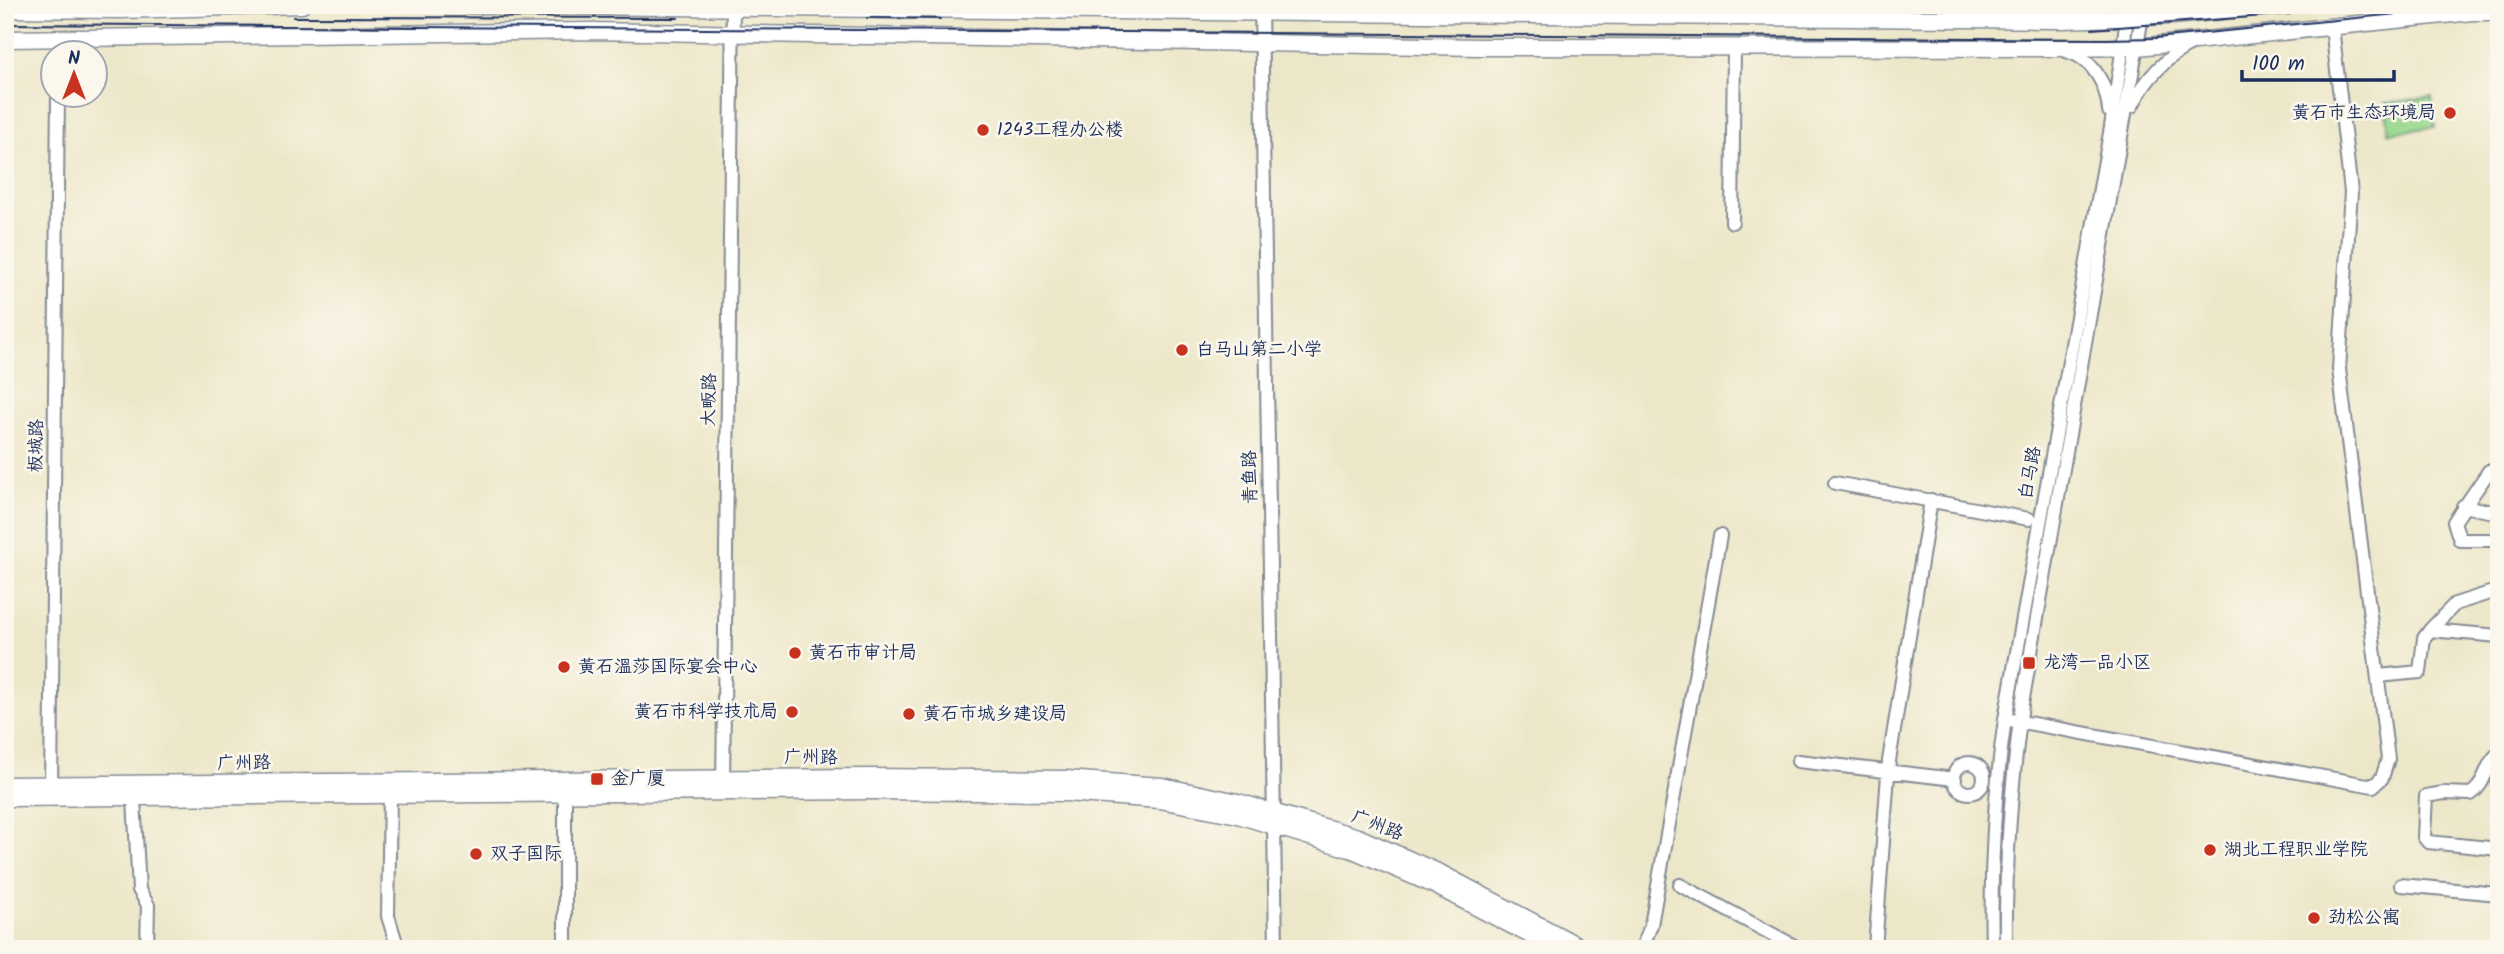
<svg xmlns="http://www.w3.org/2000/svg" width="2504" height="954" font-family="Kalam,'LXGW WenKai TC',sans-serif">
<rect width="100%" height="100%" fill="#fbf7ec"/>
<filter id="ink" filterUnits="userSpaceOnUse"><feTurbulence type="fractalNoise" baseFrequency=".0143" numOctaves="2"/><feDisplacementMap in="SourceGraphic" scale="14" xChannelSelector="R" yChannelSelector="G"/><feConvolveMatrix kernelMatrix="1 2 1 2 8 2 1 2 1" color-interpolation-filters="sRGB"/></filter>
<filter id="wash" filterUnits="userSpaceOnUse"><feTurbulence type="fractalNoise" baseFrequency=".00686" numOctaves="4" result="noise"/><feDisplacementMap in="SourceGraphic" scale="28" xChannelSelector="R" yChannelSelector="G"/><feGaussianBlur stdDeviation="1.57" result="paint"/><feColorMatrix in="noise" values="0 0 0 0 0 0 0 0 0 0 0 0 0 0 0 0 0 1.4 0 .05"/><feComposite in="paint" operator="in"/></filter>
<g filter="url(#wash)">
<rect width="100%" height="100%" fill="#ede7c9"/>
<path fill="#97d78d" stroke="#598376" stroke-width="2" d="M2432,97L2435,127L2389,133L2385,103Z"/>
</g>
<g filter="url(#ink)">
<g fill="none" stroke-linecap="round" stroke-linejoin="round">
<g stroke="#848b94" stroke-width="16">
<path id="minor" d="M1261,6L1276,949
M2066,51C2093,58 2107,85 2109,111
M2132,106C2144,81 2168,54 2194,43
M1732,222L1734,48
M2499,473L2489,471L2454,522L2460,540H2499
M1835,483L2029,519
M2463,506L2499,513
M2430,630L2455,604L2499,590
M2378,676L2420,672L2424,638L2430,630L2499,636
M2005,719L2373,786L2382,778L2388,759L2339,369L2351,192L2332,27
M2499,753C2484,765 2487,783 2471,794L2444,793L2426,796L2424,837L2428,842L2499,849
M1798,761L1955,779
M1954 778a15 15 0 1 1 30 0a15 15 0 1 1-30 0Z
M723,785L733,5
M51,791L58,94
M390,795L388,916L398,949
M134,799L139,890L148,905L147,949
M1680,885L1800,949
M2401,885L2499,894
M565,949V794
M1642,949L1651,925L1720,536
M1875,949L1889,761L1931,500
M1992,949C1990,871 1994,796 2005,719L2111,127L2129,5
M2006,949C2005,863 2011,789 2022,704L2144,5"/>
</g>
<g stroke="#848b94" stroke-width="19">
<path id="major" d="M465,5L2063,20L2171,16L2285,5
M5,9L120,10L302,5
M5,39L590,31L1479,47L2056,48L2138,47L2472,12H2499
M5,785L869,777L1066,779L1162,786L1238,802L1358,837L1440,873L1584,949
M5,798L869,791L1065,793L1160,800L1238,815L1353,850L1434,885L1557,949"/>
</g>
<use href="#minor" stroke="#fff" stroke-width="12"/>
<use href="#major" stroke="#fff" stroke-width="16"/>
<path stroke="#1b2f5e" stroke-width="2" d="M293,17L678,18
M867,18L940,19
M5,24L2107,39L2156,38L2487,5
M2092,29L2290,14"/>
</g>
</g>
<g fill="#c8321e" stroke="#fbf7ec" stroke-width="2.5">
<circle cx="2450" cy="113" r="7"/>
<circle cx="983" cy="130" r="7"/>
<circle cx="1182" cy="350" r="7"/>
<circle cx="795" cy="653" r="7"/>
<rect x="2022" y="656" width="14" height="14" rx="3.5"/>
<circle cx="564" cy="667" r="7"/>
<circle cx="792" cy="712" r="7"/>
<circle cx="909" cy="714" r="7"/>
<rect x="590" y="772" width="14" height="14" rx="3.5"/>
<circle cx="2210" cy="850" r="7"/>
<circle cx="476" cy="854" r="7"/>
<circle cx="2314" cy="918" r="7"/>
</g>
<g text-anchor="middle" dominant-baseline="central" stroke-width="5" stroke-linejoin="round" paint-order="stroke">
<g font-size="18" fill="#1b2f5e" stroke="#fbf7ec" text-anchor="start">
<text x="2436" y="113" text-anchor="end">黄石市生态环境局</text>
<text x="997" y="130">1243工程办公楼</text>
<text x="1196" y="350">白马山第二小学</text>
<text x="809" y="653">黄石市审计局</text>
<text x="2043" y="663">龙湾一品小区</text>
<text x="578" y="667">黄石温莎国际宴会中心</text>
<text x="778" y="712" text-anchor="end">黄石市科学技术局</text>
<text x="923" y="714">黄石市城乡建设局</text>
<text x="611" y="779">金广厦</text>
<text x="2224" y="850">湖北工程职业学院</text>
<text x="490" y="854">双子国际</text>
<text x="2328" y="918">劲松公寓</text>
</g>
<g font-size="18" fill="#1b2f5e" stroke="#fbf7ec">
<text transform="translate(710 400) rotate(-89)">大畈路</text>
<text transform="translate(37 446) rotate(-89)">板城路</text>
<text transform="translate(2031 473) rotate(-80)">白马路</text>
<text transform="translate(1251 477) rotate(-91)">青鱼路</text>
<text x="811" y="758">广州路</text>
<text transform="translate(244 764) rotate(-1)">广州路</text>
<text transform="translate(1377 826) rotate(21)">广州路</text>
</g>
</g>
<rect width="2504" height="954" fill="none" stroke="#fbf7ec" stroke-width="28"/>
<g transform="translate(74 74)"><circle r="33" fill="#fbf7ec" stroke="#a1a7b3" stroke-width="2"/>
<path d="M0-5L12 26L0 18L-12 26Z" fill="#c8321e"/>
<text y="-10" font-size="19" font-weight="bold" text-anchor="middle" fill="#1b2f5e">N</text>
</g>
<path d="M2242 70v10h152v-10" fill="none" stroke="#1b2f5e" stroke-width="3.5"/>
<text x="2252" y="70" font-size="21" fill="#1b2f5e" stroke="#fbf7ec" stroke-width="5" paint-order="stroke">100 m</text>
</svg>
